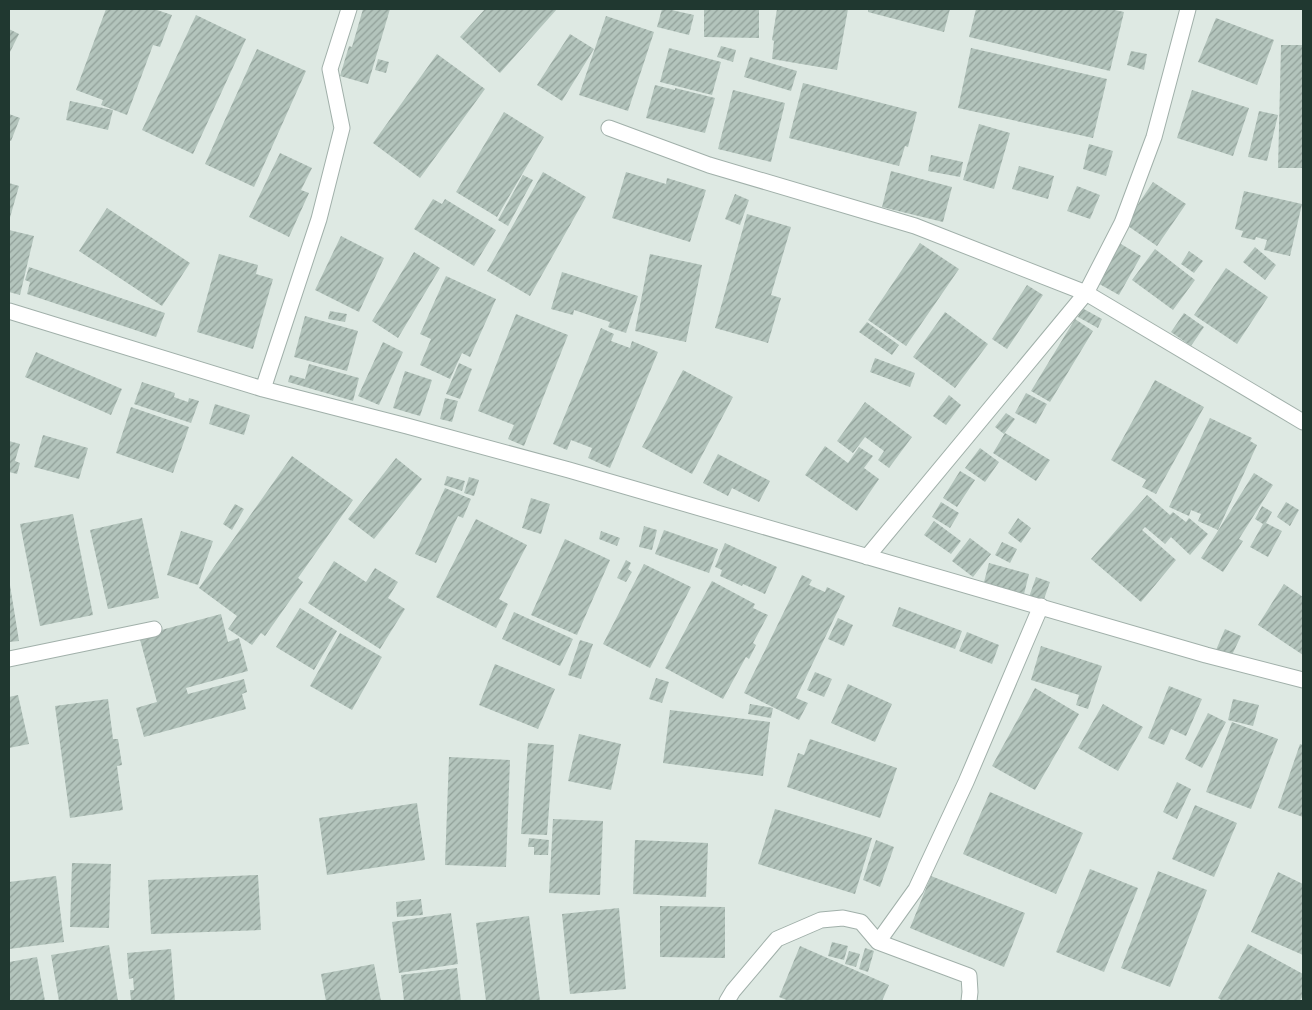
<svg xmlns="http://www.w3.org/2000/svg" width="1312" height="1010" font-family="Barlow,sans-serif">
<defs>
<pattern id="building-hatch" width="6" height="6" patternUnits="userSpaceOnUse" patternTransform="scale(1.25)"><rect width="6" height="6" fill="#b3c4bc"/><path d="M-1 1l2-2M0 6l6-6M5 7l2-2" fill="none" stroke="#91a099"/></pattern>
</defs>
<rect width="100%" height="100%" fill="#dee9e3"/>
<path fill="url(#building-hatch)" d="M106,9H154L172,15L160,47L153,45L127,115L101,105L103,100L76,90Z
M363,9H390L368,84L340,76L349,46L352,47Z
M485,9H557L500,73L460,37Z
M662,9H667L694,15L689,35L657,27Z
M704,9H759V38L704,37Z
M777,9H848L837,70L772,59L774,41L772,40Z
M868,9H950L944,32L868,12Z
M976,9H1110L1124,12L1110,71L969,37Z
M196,15L246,39L193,154L142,130Z
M606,16L654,32L628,111L579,95Z
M1216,18L1274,40L1257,85L1198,62Z
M9,29L19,34L10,52H9Z
M570,34L594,49L562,101L537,85Z
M1281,45H1303V168H1278Z
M721,46L736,50L733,62L717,57Z
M669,48L721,62L712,95L660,82Z
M971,48L1107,79L1093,138L958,108Z
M257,49L306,71L254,187L205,164Z
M1131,51L1147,54L1144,70L1127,65Z
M437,54L485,89L420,178L373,143Z
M750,57L797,71L791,91L744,77Z
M378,59L389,62L386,73L375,70Z
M803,83L917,112L908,147L905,146L899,166L789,138Z
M655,85L675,90V88L715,98L705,133L646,118Z
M733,90L785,103L771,162L718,149Z
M1192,90L1249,108L1233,156L1177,138Z
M70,101L113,110L108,130L66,120Z
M1259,111L1278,115L1267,161L1248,157Z
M504,112L544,137L497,217L456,192Z
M9,114L20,118L11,141L9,140Z
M979,124L1010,133L994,189L963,180Z
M1089,144L1113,151L1106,176L1083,169Z
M280,153L312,168L301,190L309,193L289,237L249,217Z
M931,155L963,162L960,177L928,171Z
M1019,166L1054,176L1048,199L1012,189Z
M891,171L952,187L943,222L882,207Z
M543,172L586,197L530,296L487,271Z
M626,172L666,184L667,178L706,190L690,242L612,218Z
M523,175L533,180L508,226L498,220Z
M1153,182L1186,204L1157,246L1125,224Z
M9,183L19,186L9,221Z
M1077,186L1100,195L1090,219L1067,211Z
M1244,191L1302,204L1290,256L1264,250L1267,240L1256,237L1255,240L1241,237L1243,231L1235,229Z
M735,194L749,200L740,225L725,219Z
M433,199L442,204L445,199L496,230L474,266L414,229Z
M107,208L190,263L162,306L79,251Z
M747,214L791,227L771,295L781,298L768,343L715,328Z
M9,230L34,236L20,295L9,292Z
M341,236L384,258L359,312L315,290Z
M1116,241L1141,256L1119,295L1094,281Z
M920,243L959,269L906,346L868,320Z
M1255,247L1276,265L1265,280L1243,262Z
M1155,249L1195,280L1173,310L1132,280Z
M1189,251L1203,261L1194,273L1181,264Z
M414,252L440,268L398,338L372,321Z
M219,254L258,265L256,274L273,279L253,349L197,332Z
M650,254L702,265L686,342L635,331Z
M29,267L165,313L156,337L27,294L30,282L25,280Z
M1226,268L1268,297L1237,344L1194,315Z
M562,272L638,296L626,333L608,327L610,322L574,310L573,315L551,309Z
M446,276L496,299L470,357L462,353L450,379L420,365L431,339L420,334Z
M1027,285L1043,295L1007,349L992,339Z
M1082,308L1102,319L1098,328L1078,317Z
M330,311L347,314L345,322L328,319Z
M945,312L988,344L955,388L913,357Z
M1184,313L1204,327L1191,346L1171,332Z
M516,314L568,335L524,446L508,439L514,425L478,411Z
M305,316L358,331L347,371L294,357Z
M1075,319L1093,331L1050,402L1031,391Z
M867,322L899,345L892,355L859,332Z
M601,328L614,334L611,341L630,348L632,341L658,352L610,468L588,458L592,448L571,440L567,450L553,444Z
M383,342L403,352L379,405L358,396Z
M36,352L122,389L111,415L25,377Z
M875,358L915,373L910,387L870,372Z
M459,363L472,369L460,399L446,394Z
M309,364L359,378L353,401L288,382L290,375L305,379Z
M683,370L733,397L692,474L642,447Z
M405,371L432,380L420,416L393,408Z
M1155,380L1204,407L1156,494L1142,487L1146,480L1111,460Z
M142,382L175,393L174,397L188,402L189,398L199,401L191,423L134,404Z
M1026,393L1047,404L1036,424L1015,413Z
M949,395L961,405L946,425L933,416Z
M445,398L458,401L452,422L440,419Z
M865,402L912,437L889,468L878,460L884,451L865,437L853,453L837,441Z
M215,404L250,415L244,435L209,424Z
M131,407L189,427L173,473L116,453Z
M1006,413L1015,419L1004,434L995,427Z
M1210,418L1252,438L1250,441L1257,445L1218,530L1198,521L1201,514L1191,510L1189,516L1169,507Z
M1005,433L1050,460L1036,481L993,453Z
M43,435L88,448L79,479L34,467Z
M9,441L20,444L15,461L20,463L17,474L9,472Z
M825,446L848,463L859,447L873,456L864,468L879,479L857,511L805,475Z
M980,448L999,462L985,482L965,468Z
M718,454L770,481L759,502L732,488L728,496L703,483Z
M292,456L353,500L298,578L303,582L265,636L261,633L252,645L228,629L237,616L199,588Z
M396,458L422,479L374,539L348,519Z
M960,471L975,480L957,507L943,498Z
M1254,473L1273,485L1239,539L1243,541L1223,572L1201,558Z
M447,476L465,481L462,491L444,485Z
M469,477L479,480L474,496L464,493Z
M445,488L471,499L463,518L458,516L436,563L415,554Z
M1147,495L1170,515L1173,512L1186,522L1189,518L1208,534L1190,555L1171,537L1165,544L1145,527L1142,530L1176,560L1141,602L1091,559Z
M531,498L550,504L541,534L522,528Z
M941,502L959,513L950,528L932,517Z
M1286,502L1299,510L1290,526L1277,517Z
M235,504L244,509L232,530L223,524Z
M1262,506L1272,512L1266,523L1282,531L1268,557L1250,547L1263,524L1255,519Z
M73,514L93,615L40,626L20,524Z
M142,518L159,598L108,609L90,530Z
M1018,518L1031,528L1021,543L1008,533Z
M476,519L527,545L499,599L508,604L496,628L436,597Z
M934,521L961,541L951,554L924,535Z
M644,526L657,530L652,550L639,547Z
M664,530L718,549L709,573L655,554Z
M181,531L213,541L198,585L167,575Z
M601,531L620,538L617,546L599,539Z
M970,538L991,554L973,577L952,561Z
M565,539L610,560L577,635L531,615Z
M1002,542L1017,549L1010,563L995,555Z
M725,543L777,567L765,594L743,584L742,586L720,576L722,570L715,567Z
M626,560L631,563L628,569L632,572L626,582L617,578Z
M334,561L366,582L375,568L398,582L388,598L405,609L380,649L308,603Z
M989,563L1029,574L1024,594L984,582Z
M644,564L691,587L650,668L603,644Z
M802,575L812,580L809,585L825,592L827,587L845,596L796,698L808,703L799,720L744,693Z
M1036,577L1050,582L1043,602L1029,597Z
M712,581L755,604L753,608L768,615L753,643L756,645L749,659L746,657L723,699L665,668Z
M1284,584L1303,597V655L1258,625Z
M9,585H10L19,641L9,642Z
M899,607L962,631L955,649L892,626Z
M300,608L337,631L314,670L276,647Z
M514,612L573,639L560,666L502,639Z
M221,614L228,642L239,638L248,671L186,688L188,694L244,679L247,692L242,694L246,709L144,737L136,708L157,702L139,636Z
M838,618L853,625L844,646L828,639Z
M1225,629L1241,636L1231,657L1216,650Z
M967,632L999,645L992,664L959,651Z
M340,633L382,657L352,710L310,686Z
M580,640L593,644L581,679L568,675Z
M1041,646L1102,666L1088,709L1076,705L1079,695L1031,680Z
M495,664L555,689L538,729L479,705Z
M815,672L832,679L824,697L807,690Z
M656,678L669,682L662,703L649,699Z
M848,684L892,704L875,742L831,723Z
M1169,686L1202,699L1186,736L1171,729L1164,745L1148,738Z
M1035,688L1079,714L1035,790L992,766Z
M18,695L29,744L9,748V697Z
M108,699L113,739H118L122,765L117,766L123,810L70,818L55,706Z
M1233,699L1259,705L1253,726L1228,720Z
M750,704L773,708L771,718L748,714Z
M1103,704L1143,727L1118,771L1078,748Z
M670,710L770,722L763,776L663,763Z
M1208,713L1226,722L1202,768L1185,759Z
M1232,722L1278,739L1251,809L1206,792Z
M579,734L621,744L611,790L568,781Z
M810,739L897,768L880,818L787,787L798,753L804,755Z
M528,743L554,745L547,835L521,834Z
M1300,744L1303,745V817L1278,808Z
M449,757L510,760L506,867L445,865Z
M1177,782L1191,789L1177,819L1163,812Z
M990,792L1083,833L1056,894L963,854Z
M417,803L425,860L327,875L319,818Z
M1195,805L1237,823L1214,877L1172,859Z
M775,809L872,838L855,894L758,864Z
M553,819L603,821L600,895L549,893Z
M529,838L549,840L548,855H534V847H528Z
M635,840L708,843L706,897L633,894Z
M876,840L894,847L880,887L863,880Z
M72,863L111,864L109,928L70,927Z
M1090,869L1138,888L1104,972L1056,952Z
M1158,871L1207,890L1170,987L1121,968Z
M1278,872L1303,884V955L1251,932Z
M258,875L261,930L151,934L148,880Z
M56,876L64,942L9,949V882Z
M931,876L1025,913L1004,967L910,928Z
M421,899L423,915L397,917L396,902Z
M660,906L725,907V958L660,957Z
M619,908L626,989L570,994L562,914Z
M451,913L458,964L399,973L392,922Z
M529,916L540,1001H486L476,923Z
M832,942L848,946L844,960L828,956Z
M1248,944L1303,974V995L1300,1001H1223L1218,998Z
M109,945L118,1001H59L51,955Z
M800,946L889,985L882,1001H789L779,997Z
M865,948L874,951L868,972L859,969Z
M171,949L175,1001H131L130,990H134L133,978L129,979L127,953Z
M849,951L860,954L856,967L845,964Z
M37,957L45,1001H9V962Z
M374,964L381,1001H326L321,974Z
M457,968L461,1001H404L401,975Z"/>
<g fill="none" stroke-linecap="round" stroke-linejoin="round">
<g stroke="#a1b0aa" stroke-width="17">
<path id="minor" d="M609,128L709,165L915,226L1086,293L1303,422
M9,311L263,389L407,426L569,470L1206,655L1303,680
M263,389L319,219L342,128L330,69L349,9
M867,557L1086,293L1122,223L1154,137L1188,9
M9,659L154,629
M878,942L916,889L966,782L1041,606
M727,1001L733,991L777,939L821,920L843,918L861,922L878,942L969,976L970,992L969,1001"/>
</g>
<use href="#minor" stroke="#fff" stroke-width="15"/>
</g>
<rect width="1312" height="1010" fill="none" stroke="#203830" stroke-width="20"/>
</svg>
